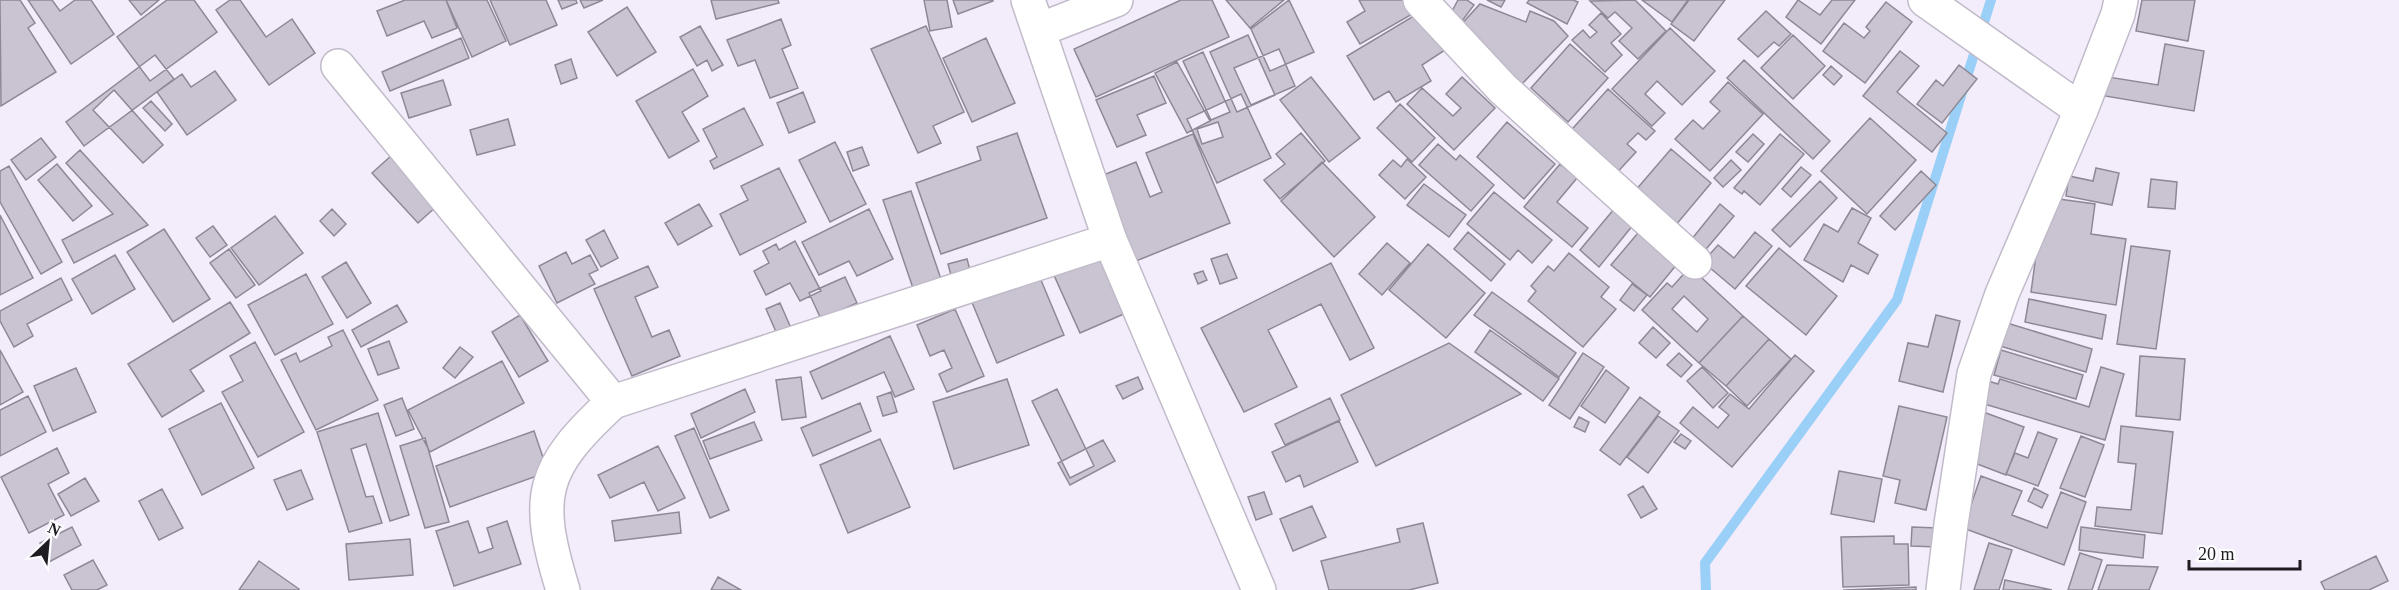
<svg xmlns="http://www.w3.org/2000/svg" width="2399" height="590" font-family="'Times New Roman',serif">
<rect width="100%" height="100%" fill="#f3ecfb"/>
<g fill="none" stroke-linecap="round" stroke-linejoin="round">
<path stroke="#9ad0f7" stroke-width="10" d="M1706,590L1705,563L1897,300L1991,0"/>
</g>
<path fill="#cac4d2" stroke="#8e8895" stroke-width="1.5" fill-rule="evenodd" d="M0,0H20L35,23L28,28L56,72L1,106Z
M28,0H52L60,11L75,0H91L114,34L71,64Z
M129,0H159L141,15Z
M167,0H194L217,32L150,81L117,37Z
M230,0H240L266,37L292,19L315,53L269,85L216,10Z
M405,0H446L457,28L432,38L424,21L387,36L377,11Z
M446,0H487L506,41L472,57Z
M490,0H546L557,25L510,45Z
M558,0H576L577,3L562,9Z
M580,0H603L584,8Z
M711,0H778L779,3L716,19Z
M924,0H947L952,27L930,31Z
M953,0H993V1L958,14Z
M1181,0H1212L1229,37L1096,97L1074,49Z
M1226,0H1284L1250,28Z
M1289,0L1314,52L1270,71L1251,29Z
M1359,0H1407L1414,13L1360,44L1347,22L1365,11Z
M1458,0H1467L1474,5L1462,21L1450,15Z
M1487,0H1505L1501,7Z
M1529,0H1573L1578,2L1567,24L1527,3Z
M1635,0L1666,31L1638,59L1619,41L1632,28L1615,12L1608,18L1590,1Z
M1642,0H1688L1672,22Z
M1689,0H1725L1694,41L1671,24Z
M1798,0L1820,15L1832,0H1855L1821,44L1786,17Z
M2142,0H2195L2188,41L2136,31Z
M1886,2L1912,22L1865,83L1823,51L1844,23L1864,38L1870,31L1866,27Z
M1480,4L1526,22L1530,11L1554,21L1568,36L1519,87L1457,29Z
M627,7L656,52L617,76L588,32Z
M1422,11L1445,50L1422,65L1431,81L1396,102L1389,91L1374,100L1347,56Z
M1766,11L1791,34L1779,46L1774,42L1758,57L1738,39Z
M1601,13L1621,34L1611,43L1622,55L1605,72L1572,40L1583,30L1590,38L1597,32L1589,25Z
M781,19L791,45L782,49L798,88L770,98L755,60L738,66L727,40Z
M700,26L723,65L712,71L707,60L697,66L680,37Z
M926,26L964,112L933,126L941,143L918,153L871,49Z
M1670,28L1715,71L1682,105L1657,81L1645,94L1665,113L1652,126L1612,89Z
M1248,35L1275,95L1237,112L1210,52Z
M1793,35L1825,66L1793,99L1761,68Z
M461,38L469,58L390,91L382,72Z
M986,38L1015,103L972,122L943,58Z
M1570,44L1608,78L1568,122L1531,88Z
M2165,44L2204,51L2194,111L2099,95L2102,76L2158,85Z
M1279,49L1295,86L1251,105L1234,68Z
M1900,51L1919,66L1897,92L1947,133L1932,152L1863,96Z
M1203,52L1230,112L1211,120L1183,61Z
M155,55L174,79L84,146L66,122Z
M571,59L577,78L561,84L555,65Z
M1744,60L1830,141L1813,159L1727,78Z
M1177,62L1210,121L1187,133L1155,73Z
M1959,65L1977,79L1942,123L1917,104L1936,80L1943,86Z
M1831,66L1842,76L1834,85L1823,75Z
M693,69L708,96L682,112L699,141L669,158L636,101Z
M215,71L236,100L187,135L157,92L182,74L191,87Z
M1154,76L1166,103L1137,115L1146,135L1117,147L1096,100Z
M1311,77L1360,138L1329,162L1280,100Z
M1462,77L1495,108L1454,150L1407,104L1422,88L1453,116L1461,108L1446,94Z
M443,80L451,105L409,118L401,93Z
M1728,82L1763,114L1710,171L1675,139L1693,120L1703,129L1720,111L1710,102Z
M1608,89L1655,131L1646,140L1638,133L1627,144L1636,152L1612,178L1566,136Z
M114,90L163,145L143,163L93,110Z
M803,92L815,122L789,133L777,103Z
M1241,94L1271,158L1217,183L1187,119Z
M151,101L172,124L165,131L143,108Z
M1400,104L1435,138L1412,162L1377,128Z
M744,108L763,145L714,169L710,161L717,157L703,129Z
M1870,118L1916,160L1867,214L1821,171Z
M508,119L515,145L477,155L470,130Z
M1218,122L1223,137L1202,144L1197,129Z
M1507,122L1555,164L1524,199L1477,157Z
M1017,133L1047,218L941,254L916,183L981,160L977,147Z
M1301,133L1325,161L1280,199L1264,180L1285,164L1276,154Z
M1193,134L1230,223L1136,261L1101,176L1136,162L1150,197L1162,192L1146,153Z
M1753,134L1764,144L1748,162L1736,152Z
M1780,134L1804,154L1760,205L1744,191L1742,194L1734,188Z
M41,138L56,157L26,180L11,160Z
M835,142L866,204L830,222L799,160Z
M1438,144L1456,160L1460,155L1494,185L1471,211L1419,165Z
M862,147L869,165L853,171L847,152Z
M1671,149L1711,183L1670,232L1629,198Z
M80,150L148,225L74,263L62,240L113,214L66,163Z
M392,155L438,205L418,223L372,173Z
M1407,159L1426,177L1405,199L1379,175L1393,160L1401,167Z
M1731,160L1741,170L1723,187L1714,178Z
M1322,162L1375,217L1334,257L1281,201Z
M57,164L92,206L73,221L38,180Z
M1560,164L1577,178L1557,202L1588,228L1572,247L1524,207Z
M9,166L62,262L41,274L0,202V171Z
M1801,167L1811,175L1791,197L1782,189Z
M779,168L806,222L740,255L720,214L748,200L741,186Z
M2096,168L2119,173L2112,205L2066,196L2069,176L2093,181Z
M1921,171L1936,185L1895,230L1880,216Z
M2151,179L2177,182L2175,209L2148,207Z
M1820,181L1837,198L1790,247L1772,230Z
M1424,184L1466,215L1449,237L1407,205Z
M911,191L943,285L915,294L883,200Z
M1494,192L1552,240L1532,263L1518,250L1510,260L1467,224Z
M2044,197L2095,204L2091,234L2126,239L2116,305L2031,292Z
M699,204L712,226L678,245L665,223Z
M1720,204L1734,216L1696,261L1683,250Z
M1852,208L1871,218L1858,243L1878,255L1868,274L1851,265L1843,282L1804,260L1824,224L1838,232Z
M332,209L346,224L334,236L320,221Z
M869,209L893,259L857,276L849,261L819,275L802,242Z
M1614,209L1633,225L1599,267L1580,250Z
M0,215L33,278L0,295Z
M275,216L303,253L259,285L231,248Z
M213,226L227,245L210,257L196,238Z
M1643,227L1682,258L1650,297L1611,265Z
M164,229L210,299L173,322L127,252Z
M604,230L618,258L601,267L586,240Z
M1468,232L1505,264L1491,281L1454,249Z
M1755,232L1772,246L1735,289L1703,262L1718,245L1734,258Z
M795,241L821,291L800,301L790,283L766,295L754,271L769,263L763,251L776,244L779,250Z
M1387,243L1410,263L1382,295L1359,274Z
M1428,244L1485,293L1446,338L1389,290Z
M2131,246L2170,251L2156,349L2117,344Z
M1779,248L1837,296L1806,335L1746,286Z
M229,249L255,285L236,298L210,263Z
M566,252L572,264L590,255L598,270L589,274L595,284L557,303L539,266Z
M1099,252L1126,313L1080,333L1053,273Z
M1569,253L1609,287L1601,297L1616,309L1583,347L1528,301L1536,291L1531,286L1548,266L1554,271Z
M1227,254L1237,278L1220,284L1211,259Z
M115,255L135,289L92,314L72,279Z
M967,259L971,274L952,279L948,264Z
M346,262L371,303L347,318L322,277Z
M1331,263L1374,348L1350,360L1321,304L1268,330L1297,387L1244,412L1201,328Z
M648,266L658,287L635,297L652,337L669,330L680,356L632,376L594,289Z
M1690,267L1743,316L1699,363L1642,310L1667,283L1672,287ZM1684,296L1708,319L1697,332L1672,309Z
M1203,271L1207,280L1198,284L1194,274Z
M1038,273L1064,335L997,363L971,300Z
M306,274L333,324L275,355L248,305Z
M845,277L857,303L821,319L809,293Z
M61,278L72,300L27,324L33,336L14,347L0,321V311Z
M1632,284L1647,295L1634,311L1620,300Z
M1492,292L1576,353L1559,377L1474,315Z
M2029,299L2106,315L2102,339L2025,322Z
M230,302L250,333L190,370L204,391L162,417L128,364Z
M780,303L791,328L777,334L766,309Z
M397,305L407,322L361,347L352,330Z
M955,309L984,376L947,392L939,374L952,368L944,350L930,356L917,325Z
M520,315L548,361L519,377L492,332Z
M1936,315L1960,321L1943,392L1899,381L1908,343L1928,347Z
M1743,316L1769,339L1726,386L1699,363Z
M2007,323L2092,349L2086,372L2000,346Z
M1653,327L1670,343L1656,358L1639,343Z
M343,330L378,400L316,430L281,360L296,353L300,362L332,346L328,337Z
M1490,330L1559,379L1543,401L1475,352Z
M890,336L914,389L895,397L884,372L822,399L810,372Z
M1769,339L1791,359L1747,406L1726,386Z
M389,341L399,368L378,375L368,349Z
M255,342L304,432L258,457L222,392L243,381L230,356Z
M1449,343L1521,394L1376,466L1341,395Z
M460,347L473,357L455,378L443,368Z
M0,350L23,392L0,405Z
M2001,350L2083,375L2076,399L1994,375Z
M1583,353L1604,367L1570,419L1549,405Z
M1679,353L1692,365L1681,377L1667,365Z
M1795,355L1814,371L1732,467L1680,423L1693,407L1718,428L1729,415L1719,407L1730,394L1749,409Z
M2140,356L2185,359L2180,420L2136,416Z
M502,361L524,403L430,452L408,410Z
M1702,367L1728,393L1713,408L1687,381Z
M2101,367L2124,374L2105,440L1981,403L1988,381L1998,384L2000,379L2089,407Z
M76,368L96,412L53,431L34,386Z
M1606,370L1629,388L1605,423L1581,406Z
M801,377L806,417L782,420L776,380Z
M1138,377L1143,389L1123,399L1116,386Z
M1007,379L1029,445L954,469L933,402Z
M745,389L755,412L701,438L691,414Z
M1057,389L1094,466L1070,478L1032,401Z
M891,392L897,412L883,416L877,397Z
M28,396L46,432L0,456V410Z
M1640,397L1660,412L1620,465L1600,450Z
M402,398L414,429L396,436L384,405Z
M1330,398L1340,420L1285,445L1275,424Z
M221,403L254,468L202,495L169,429Z
M860,403L871,431L813,456L801,428Z
M1899,406L1947,417L1926,510L1895,503L1900,480L1883,476Z
M378,413L409,515L390,521L366,444L351,449L366,497L373,496L382,523L349,532L317,432Z
M1986,413L2024,427L2006,475L1967,460Z
M1658,416L1679,431L1648,473L1627,457Z
M1579,417L1589,422L1585,432L1574,427Z
M1339,421L1358,462L1304,487L1300,475L1286,482L1272,452Z
M754,422L762,440L710,459L703,441Z
M2121,426L2173,432L2162,534L2095,526L2097,507L2131,510L2136,464L2118,462Z
M694,428L729,510L710,518L675,436Z
M534,431L548,472L450,507L436,466Z
M2038,432L2057,439L2038,486L2006,474L2015,453L2028,458Z
M1681,434L1691,441L1685,449L1674,442Z
M2081,436L2104,445L2085,497L2060,488Z
M425,438L449,522L425,528L400,446Z
M880,439L910,507L848,533L820,465Z
M1103,440L1115,461L1070,485L1058,463Z
M658,446L685,498L658,511L644,482L610,498L598,475Z
M57,448L69,473L48,484L64,515L29,533L1,477Z
M301,470L313,499L287,510L274,480Z
M1839,471L1882,479L1874,522L1831,514Z
M1981,476L2022,491L2012,515L2047,528L2061,492L2086,502L2064,565L1963,528Z
M85,478L99,501L71,516L58,494Z
M1643,486L1657,509L1641,518L1628,495Z
M2034,488L2048,495L2042,508L2028,501Z
M162,489L183,528L159,540L139,501Z
M1264,492L1272,514L1256,520L1248,497Z
M1312,506L1326,537L1293,551L1280,519Z
M679,512L681,533L615,541L612,521Z
M468,521L479,553L493,548L487,528L507,521L521,564L454,586L436,531Z
M1423,523L1438,583L1409,590H1329L1321,561L1400,542L1397,529Z
M72,527L81,545L49,562L40,543Z
M1912,527L1938,528V547L1911,546Z
M2081,527L2145,535L2143,558L2079,550Z
M1894,536V544H1908L1909,585L1843,587L1841,537Z
M410,539L413,575L349,580L346,544Z
M1989,543L2012,550L1999,590H1974Z
M2080,553L2102,560L2092,590H2068Z
M2376,556L2388,581L2369,590H2325L2321,582Z
M93,560L107,585L97,590H72L64,575Z
M259,561L299,589L298,590H239Z
M2107,565L2158,567L2149,590H2098Z
M718,577L741,590H711Z
M2005,580L2052,590H2003Z
M1916,587V590H1843Z"/>
<g fill="none" stroke-linecap="round" stroke-linejoin="round">
<g stroke="#c1bbc9" stroke-width="36">
<path id="minor" d="M1028,0L1110,240L1259,590
M1420,0L1503,89L1695,262
M1925,0L2081,110
M1039,30L1116,0
M338,66L613,402
M563,590C534,496 540,469 613,402L1110,240
M1943,590L1951,524L1974,374L2002,294L2081,110L2118,14L2121,0"/>
</g>
<use href="#minor" stroke="#fff" stroke-width="33"/>
</g>
<g transform="translate(48 542) rotate(26)" stroke="#fdfcff" stroke-width="4.5" paint-order="stroke">
<path d="M0-4.5L10 22L0 15L-10 22Z" fill="#1e1b21"/>
<text y="-9" font-size="16" font-weight="bold" text-anchor="middle" fill="#1e1b21">N</text>
</g>
<path d="M2189 560v9h111v-9" fill="none" stroke="#1e1b21" stroke-width="3"/>
<text x="2198" y="560" font-size="18" fill="#1e1b21" stroke="#fdfcff" stroke-width="4.5" paint-order="stroke">20 m</text>
</svg>
